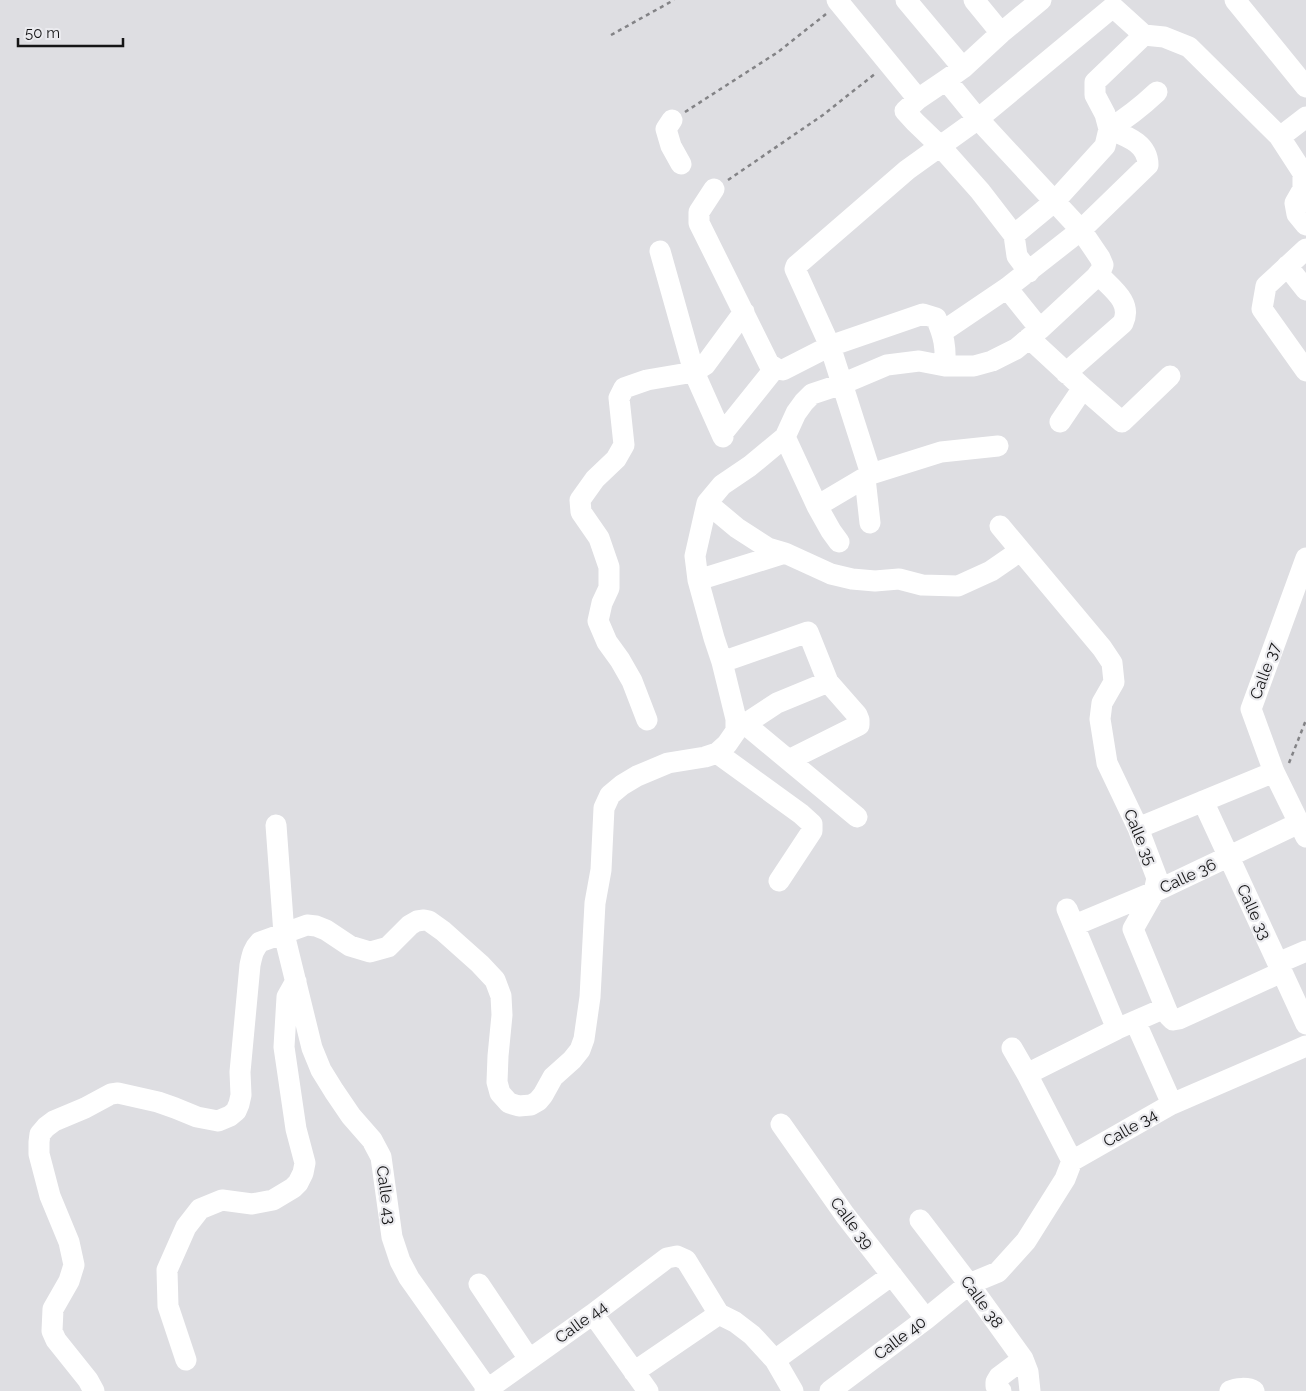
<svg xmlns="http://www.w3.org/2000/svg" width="1306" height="1391" font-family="Raleway,sans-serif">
<rect width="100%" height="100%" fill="#dedee2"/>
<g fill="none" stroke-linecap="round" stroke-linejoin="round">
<path stroke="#838386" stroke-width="2.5" stroke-dasharray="4 4" stroke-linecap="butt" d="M611,35L674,0
M685,112L778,52L826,14
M728,180L823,115L876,73
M1289,763L1306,720"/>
<path stroke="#fff" stroke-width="21" d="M837,0L918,99
M906,0L963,68
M974,0L1001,33
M1235,0L1306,87
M672,120L666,129L671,146L681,164
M1109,129C1127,118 1142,106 1157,92
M1280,137L1306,117
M714,189L699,212V223L769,364L777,369L783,370L830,346L923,314L936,318C944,336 946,347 945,366
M1014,235L1055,201L1105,146L1109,129L1105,114L1095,95V82L1144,35
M1306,249L1266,286L1262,309L1306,371
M660,251L694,372L723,437
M1287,266L1306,290
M1029,272L1017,256L1014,235L980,191L940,146L915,122L905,111L918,99L946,80L963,68L1001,33L1041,0
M1007,288L1040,329
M942,332L1007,288L1081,230L1148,165C1148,143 1126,136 1109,129
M1029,338L1083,388L1122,422L1170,376
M1066,373L1123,323C1133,302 1111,288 1098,274
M1060,422L1083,388
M722,434L775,368
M785,437L817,506L871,474L941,452L998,446
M871,474L830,346L795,269L796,266L907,170L978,119L1113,7L1144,35L1164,37L1189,47L1279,136L1303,173V189L1295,203L1297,214L1306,225
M865,478L870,523
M707,503L737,528L768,548L785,553
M817,506L831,531L839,542
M1000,526L1102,648L1112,663L1114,682L1102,703L1100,719L1107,763L1138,828L1157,878L1154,892L1133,929L1169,1016L1173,1020L1179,1019L1282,972
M1306,558L1251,709L1274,772L1306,837
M698,580L785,553L831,574L852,579L875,581L899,579L922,585L958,586L991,571L1020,551
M722,662L808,632L828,682
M736,719L745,724L857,817
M647,720L632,681L620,660L607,642L598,621L602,603L609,588V567L599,538L581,512L580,500L595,479L616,459L624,445L619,398L624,388L647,380L694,372L705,365L744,312
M745,724L777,703L828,682L857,715L859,720V725L789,760
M717,753L801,814L812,824V831L779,881
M1203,801L1306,1024
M276,825L284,934L312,1048L321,1070L334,1091L351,1116L372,1140L381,1157L392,1237L400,1261L409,1278L489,1391
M1138,828L1274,772
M1067,909L1117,1029
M1075,925L1154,892L1299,823
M1278,963L1306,951
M1135,1021L1172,1104
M1012,1048L1027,1074L1072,1161
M1027,1074L1117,1029L1165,1008
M781,1124L845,1215L926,1319
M1072,1161L1172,1104L1306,1046
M920,1220L969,1284L1023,1359L1028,1372L1030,1391
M479,1284L529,1359
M593,1314L648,1391
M186,1360L168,1306L167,1270L186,1227L200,1209L222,1200L252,1204L273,1200L293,1188L298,1183L303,1173L305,1163L296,1129L284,1047L287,997L296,981
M775,1360L892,1275
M634,1372L719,1314
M94,1391L88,1380L56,1340L52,1331L53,1309L69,1281L74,1265L69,1242L50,1196L39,1154V1142L40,1134L46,1127L54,1121L85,1108L111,1094L118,1093L158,1102L175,1108L197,1117L218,1121L230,1116L236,1111L239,1104L241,1095L240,1072L250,965C252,956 253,949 260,942L307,925L316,926L326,930L350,946L370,952L388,947L410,925L417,921L424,920L429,921L443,931L480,964L495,980L501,996L502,1015L498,1056L497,1082L500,1093L509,1103L519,1106L531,1105L538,1101L543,1095L553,1077L572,1060L580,1050L584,1039L590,997L595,903L601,870L604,808L610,795L622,785L637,776L668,763L705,757L717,753L727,744L736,731V719L722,662L714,638L698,580L695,556L707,503L722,485L750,466L785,437L796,413L804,402L812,394L842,384L887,365L919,361L945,366H974L992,361L1016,349L1040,329L1096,277L1101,270L1103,265L1100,258L1081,230L978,119L946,80
M485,1391L593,1314L667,1258L677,1256L686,1260L719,1314L735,1322L752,1335L775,1360L793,1391
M830,1391L926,1319L969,1284L998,1272L1026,1241L1065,1179L1072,1161
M1001,1391L996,1386V1382L999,1377L1023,1359
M1230,1391C1236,1388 1248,1387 1254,1391"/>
</g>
<g text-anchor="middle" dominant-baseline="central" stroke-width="4.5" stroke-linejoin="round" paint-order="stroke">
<g font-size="16" fill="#151516" stroke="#ebebef">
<text transform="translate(1265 671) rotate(-70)">Calle 37</text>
<text transform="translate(1140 837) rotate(67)">Calle 35</text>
<text transform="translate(1188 876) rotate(-25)">Calle 36</text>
<text transform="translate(1254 912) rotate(65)">Calle 33</text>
<text transform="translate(1130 1128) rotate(-30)">Calle 34</text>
<text transform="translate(386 1195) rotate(82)">Calle 43</text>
<text transform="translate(852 1223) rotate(53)">Calle 39</text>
<text transform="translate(982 1302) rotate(54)">Calle 38</text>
<text transform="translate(581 1322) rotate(-36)">Calle 44</text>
<text transform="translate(900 1338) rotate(-37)">Calle 40</text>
</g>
</g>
<path d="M18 38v8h105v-8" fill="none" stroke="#151516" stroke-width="2.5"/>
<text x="25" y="38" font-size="15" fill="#151516" stroke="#ebebef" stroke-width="4" paint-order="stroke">50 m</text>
</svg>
